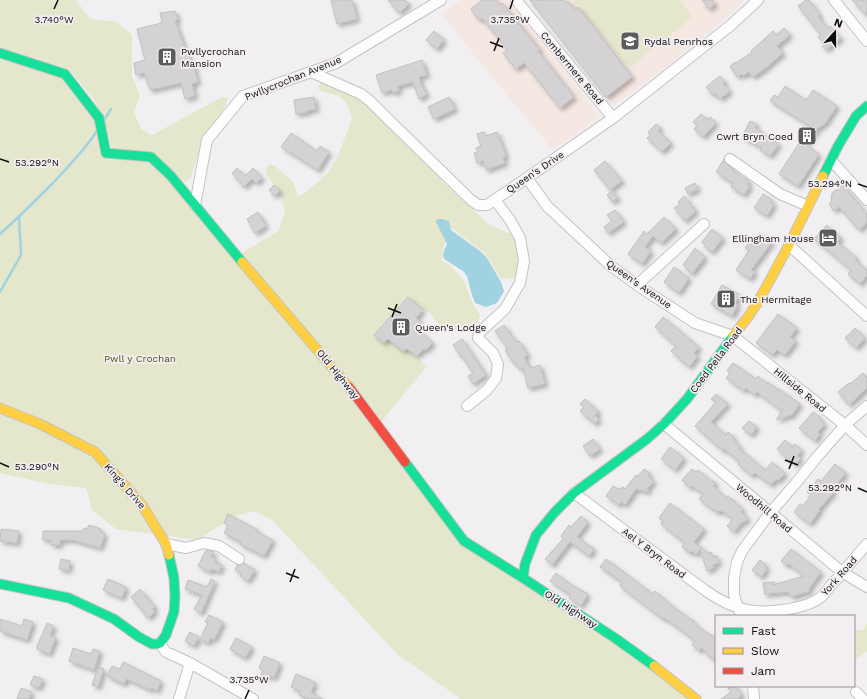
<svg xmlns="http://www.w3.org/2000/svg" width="867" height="699" font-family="'Work Sans',sans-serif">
<defs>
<filter id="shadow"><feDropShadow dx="3" dy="3" stdDeviation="2" flood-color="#0004"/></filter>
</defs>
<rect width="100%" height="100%" fill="#f1eff1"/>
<path fill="#f5e7e2" d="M461,0H508L601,116L553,150L481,64L442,13Z
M529,0H744L726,18L670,64L614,105H613Z"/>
<path fill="#e5e7cc" d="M0,0H76L90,19L117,22L132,35V76L140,96L134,112L141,129L152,135L222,97L228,98L226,106L204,136L191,177L185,182L152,153L112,148L106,127L95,101L69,69L0,47Z
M573,0H679L693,17L629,68Z
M0,53L65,74L99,118L106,153L151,157L237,256L278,231L285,213L281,196L265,172L268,165H274L293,182L298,197L306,192L328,173L339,154L352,118L347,103L339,96L320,91L318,87L320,83C335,84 350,93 362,101L449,188L488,224L520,238L521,278L501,279L485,253L442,221L446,240L443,251L442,261L451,266L464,281L473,304L480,315L478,324L464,330H448L446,325H439L431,314L421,308L408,297L374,335L383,343L388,339L403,351L407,349L417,356L426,367L378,426L464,541L696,699H461L397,654L272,520L255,511L235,516L197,540L116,529L92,510L86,488L49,484L0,473Z
M866,624H867V652H865L856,660L854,661V633L856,630H864Z"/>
<path fill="#a0d2e1" d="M437,219H442L449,221L451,230L480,251L487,258L501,282L504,291L497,303L486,307L475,303L472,295L467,276L463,271L444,259L443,254L447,244L436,222Z"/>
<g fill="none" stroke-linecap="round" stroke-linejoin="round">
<path stroke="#a0d2e1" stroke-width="2.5" d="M104,120L111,109
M0,234C18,218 34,202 51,185C67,168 84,151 97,131
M0,292L21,255L19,217"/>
</g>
<path fill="#d4d2d4" stroke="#c2c0c2" filter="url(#shadow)" d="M331,0H352L357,19L337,24Z
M388,0H405L409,4L399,13Z
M482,0H496L500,5L502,3L540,50L538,51L574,97L560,108L524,63L516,69L503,53L508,50L482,18L479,20L471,9Z
M530,0H564L566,3L568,1L575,10L578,7L632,77L606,97Z
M702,0H712L715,4L709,9Z
M806,0H809L820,15L818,16L828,29L830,26L841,38L826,50L821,44L823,42L818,37L821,35L798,6Z
M852,0H867V16Z
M175,11L178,20L175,21L187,54L195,63L194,67L198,82L192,84L195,96L185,99L181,83L150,90L144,73L136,75L134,63L145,60L137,29L162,23L160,13Z
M784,28L790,35L777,46L783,53L767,67L753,77L749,72L743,76L741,74L737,77L730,66L736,62V63L752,52L751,51L773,31L776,35Z
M434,31L444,40L437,49L426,40Z
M422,60L427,75L419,77L422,86L427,94L419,99L413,82L398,86L399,91L393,93L392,90L382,93L376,75Z
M720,76L725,82L723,83L730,91L720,99L715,93L713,95L706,87Z
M785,86L806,100L813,90L837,106L825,124L818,128L806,145L819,154L798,186L779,174L810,126L770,101L774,95L778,97Z
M314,97L316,109L307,111L308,112L296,114L294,100Z
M449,97L455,109L434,119L428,107Z
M701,114L708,120L710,117L716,123L703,137L694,129L697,126L693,122Z
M750,121L757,124L755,128L761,131V132L779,144L770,156L760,150L762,148L742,137Z
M656,124L661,128L658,131L671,143L662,152L647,138L650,135L648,132Z
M484,132L486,136L497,132L506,156L503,158L505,163L486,170L483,161L477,163L474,153L478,152L476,148L481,146L477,134Z
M291,133L317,151L320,146L329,152L318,170L281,147Z
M724,159V162L732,168L733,171L749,181L747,184L750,186L744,195L731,187L733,183L716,172Z
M605,161L622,181L610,190L594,170Z
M237,168L245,176L253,168L262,178L256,183L252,179L244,187L232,173Z
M695,183L698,189L688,194L685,188Z
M274,185L280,191L275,196L269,190Z
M843,185L867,214V223L859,230L839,207L834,211L829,204L831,203L832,193Z
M612,191L618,198L612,202L607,195Z
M763,194L772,200L770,202L774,204L767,216L754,208Z
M684,196L696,211L685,221L674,208L680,204L678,202Z
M615,210L624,222L608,233L604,227L612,221L607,215Z
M258,212L266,226L255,233L247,219Z
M664,217L676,229L661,243L653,236L645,247L651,251L642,264L628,254L644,231L647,234Z
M827,225L841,238L837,242L857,258L855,260L867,270V275L860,284L848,274L851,270L814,239Z
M712,229L723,238L712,252L710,250L709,251L702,242Z
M759,233L772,242L751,270L755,272L750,279L736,270L749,250L745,248L750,241L753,242Z
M695,248L705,257L692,274L683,265Z
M674,267L689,278L679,293L664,282Z
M722,285L740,295L735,303L738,305L732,316L711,304Z
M408,297L423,310L416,318L421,322L419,330L433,343L426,350L424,349L417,356L407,349L403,351L388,339L384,343L374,335Z
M778,314L797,328L790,337L796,341L785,355L777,350L772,355L756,343Z
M663,317L699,347L694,353L698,356L689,367L671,351L676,346L655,327Z
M504,325L517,343L519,341L528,355L524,358L530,368L540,365L545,384L528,388L523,368L520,370L516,363L514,364L505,350L508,349L495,331Z
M855,328L865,338L856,348L845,338Z
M462,339L486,375L473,384L468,376L473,373L462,356L461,357L453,345Z
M733,363L756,379L758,376L767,384L768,382L778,390L779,389L800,404L792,415L776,420L782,411L757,392L755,395L746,388L744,391L726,378L730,373L727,370Z
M863,373L867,377V388L849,405L838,392L849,383L850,384Z
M716,394L728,404L711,422L726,435L728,432L734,437L733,440L740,446L739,448L765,470L772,462L785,473L778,481L776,479L771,485L755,473L752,476L738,464L740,462L724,449L723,451L695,426L716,402L711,399Z
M585,399L599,412L595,415L599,419L595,424L580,411L584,407L580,404Z
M813,412L821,418L820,420L825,424L818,432L820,434L815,441L799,428Z
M749,421L757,427L751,435L742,428Z
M593,439L600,449L590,456L583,446Z
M785,440L792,447L795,444L802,450L797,456L801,459L795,465L777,449Z
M670,447L684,458L675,470L661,459Z
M835,464L846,473L832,490L834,492L819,509L820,510L810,524L794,512L800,504L803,506L811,495L807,492L818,479L821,481Z
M644,469L650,473L648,476L654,481L648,488V492L636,489L625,505L621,502L619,505L606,496L613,486L618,489L619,488L621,489L623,487L625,489L636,475L638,476Z
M692,469L696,472L698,470L709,479L716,483L713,486L726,498L728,496L743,509L741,512L748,518L745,522H742L734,532L727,526L733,519L722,511L716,512L699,499L703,494L692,486L690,488L682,480Z
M670,503L704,529L694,542L708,553L711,552L713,557L717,556L719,563L713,565L714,568L707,571L700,549L696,555L692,551L690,553L682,547L685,543L661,524L663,521L659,518Z
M228,514L258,530L257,532L273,540L264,556L240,544L241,542L224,533L228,526L224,523Z
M581,516L588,522L577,537L594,549L589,556L570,542L552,565L545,559L563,539L561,536L569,525L571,527Z
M89,525L101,529L100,532L105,534L100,548L73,540H60V545H51V540H43V531H83L84,528L87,529Z
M1,529L19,531L17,543L0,541Z
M791,549L821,572L809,589L810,591L791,597L789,592L766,594L765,595L763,583L775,582L772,585L804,576L789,564L787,566L781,561Z
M206,550L214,552L211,556L216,559L215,562L222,565L219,572L212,569L210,572L198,566Z
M61,559L70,561L69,570L59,569Z
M606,559L653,594L655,591L676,609L694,621L693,622L705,632H707L716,639V656L712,659L702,648L699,651L692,645L695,641L684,632L664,618L663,619L620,586L622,582L600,567Z
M760,560L766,565L765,567L767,569L761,577L752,570Z
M244,563L255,570L248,581L240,576L242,574L235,570L237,565H242Z
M556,573L570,584L588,594L581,606L569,598L571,595L550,581Z
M108,579L126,587L122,598L103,590Z
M211,579L215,581L201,613L194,609L202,595L185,589L188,580L207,587Z
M140,589L155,607L153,609L155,612L148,618L131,597Z
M209,615L223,622L214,640L211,638L208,643L200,639L208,623L205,622Z
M0,619L22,626L24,619L33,622L27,640L0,631Z
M47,623L54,626L50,635L56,638L49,654L37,649V646Z
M190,632L199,637L194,646L185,641Z
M236,638L252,647L245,658L230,649Z
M73,648L91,654L93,649L100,651L94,670L69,661Z
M264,656L280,663L274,678L268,675L267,678L261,675L263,670L259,668Z
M123,662L161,681L157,691L151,688L150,690L127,679L124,684L107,676L112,666L120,669Z
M98,667L104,669L98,687L92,685Z
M296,674L315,682L311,692L322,699H309L299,695L300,691L291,687Z
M34,676L43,679L39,688L30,685Z
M727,686H735L742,694L738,699H721L731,692Z
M21,688L32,692L29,699H17Z"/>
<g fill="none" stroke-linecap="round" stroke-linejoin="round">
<g stroke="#c4c3c4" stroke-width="12">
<path id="street" d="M516,0L613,118
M834,0L867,41
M311,72L361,94L370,101L389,120L471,200L478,205H487L527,178L613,118L731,25L758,0
M730,159L780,194L808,206
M831,160L867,200
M527,178L547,206L611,266L637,285L695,323L733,336L845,425L867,445
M195,205L207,140L243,96L311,72L336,63L441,0
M789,245L867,316
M637,285L704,224
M467,406L487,390L496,378L498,364L493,353L478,338L479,333L505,309L520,283L524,261L520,238L510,220L495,200
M664,424L842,572L867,587
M574,493L706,591C719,600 732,607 747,610C765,614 807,609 821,597C826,592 830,586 835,581C846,569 856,556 867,544
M166,544L186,548L204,543L219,546L239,559
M741,616L734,595V578L737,562L742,551L770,513L796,483L817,457L845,425L867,406
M160,643L163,648L166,652L190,663L253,699
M753,686L754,699
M856,692L863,699
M179,699L190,663"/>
</g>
<g stroke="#c4c3c4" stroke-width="11">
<path id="fast" d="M0,53L65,74L99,118L106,153L151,157L171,176L242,262
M823,176L838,146L856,116L867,106
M405,462L464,541L523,578L615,638L654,666
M523,578L525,564L536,535L554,513L574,493L647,439L664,424L687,399L733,336
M0,584L69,598L114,619L139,637L152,644H157L160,643L166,635L174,612L175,597L174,578L169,555"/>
</g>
<g stroke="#c4c3c4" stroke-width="11">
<path id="slow" d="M242,262L349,387
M733,336L748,317L758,302L789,245L823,176
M0,408L40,424L95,452L142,505L166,544L169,555
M654,666L696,699"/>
</g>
<g stroke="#c4c3c4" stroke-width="11">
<path id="jam" d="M349,387L405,462"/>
</g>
<use href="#street" stroke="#fdfdfd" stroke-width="10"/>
<use href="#fast" stroke="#16e098" stroke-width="9"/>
<use href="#slow" stroke="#ffcf43" stroke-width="9"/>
<use href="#jam" stroke="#f24e42" stroke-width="9"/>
</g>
<path fill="none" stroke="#0d0c0e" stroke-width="1.5" d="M54,9L58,0M510,9L513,0M490,42L503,47M494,51L499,38M0,159L9,162M858,184L867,187M388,308L401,313M392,317L397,304M785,460L798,465M0,463L9,467M789,469L794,456M858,488L867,492M286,573L299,578M290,582L295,569M245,699L249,690"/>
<defs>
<g id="school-square" transform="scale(1)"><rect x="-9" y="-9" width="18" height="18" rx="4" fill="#5d5b5d" stroke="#f2eef2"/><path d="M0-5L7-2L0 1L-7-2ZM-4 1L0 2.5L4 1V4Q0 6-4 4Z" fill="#fff"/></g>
<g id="building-square" transform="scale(1)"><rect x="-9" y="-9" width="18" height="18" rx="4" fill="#5d5b5d" stroke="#f2eef2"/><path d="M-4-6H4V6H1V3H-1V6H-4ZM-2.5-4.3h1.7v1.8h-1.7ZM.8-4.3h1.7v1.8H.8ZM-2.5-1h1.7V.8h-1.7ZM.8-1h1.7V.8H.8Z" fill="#fff"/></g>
<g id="hotel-square" transform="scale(1)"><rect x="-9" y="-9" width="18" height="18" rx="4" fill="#5d5b5d" stroke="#f2eef2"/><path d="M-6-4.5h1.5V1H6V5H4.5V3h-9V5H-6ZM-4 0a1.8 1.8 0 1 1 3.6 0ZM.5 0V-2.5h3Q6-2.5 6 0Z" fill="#fff"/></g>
</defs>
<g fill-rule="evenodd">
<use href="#school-square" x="630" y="41"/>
<use href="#building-square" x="167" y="57"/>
<use href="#building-square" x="807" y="136"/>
<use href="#hotel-square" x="828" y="238"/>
<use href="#building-square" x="726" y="299"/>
<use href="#building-square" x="401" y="327"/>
</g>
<g text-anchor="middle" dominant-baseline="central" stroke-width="3.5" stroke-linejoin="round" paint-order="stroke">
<g font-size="10" fill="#0d0c0e" stroke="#f2eef2" text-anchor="start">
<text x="644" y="41">Rydal Penrhos</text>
<text x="181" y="51">Pwllycrochan<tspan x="181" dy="12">Mansion</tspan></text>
<text x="793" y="136" text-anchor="end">Cwrt Bryn Coed</text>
<text x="814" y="238" text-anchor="end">Ellingham House</text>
<text x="740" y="299">The Hermitage</text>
<text x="415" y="327">Queen's Lodge</text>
</g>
<g font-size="10" fill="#0d0c0e" stroke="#f2eef2">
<text transform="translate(572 68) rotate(50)">Combermere Road</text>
<text transform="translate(293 78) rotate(-22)">Pwllycrochan Avenue</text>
<text transform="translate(535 172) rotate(-34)">Queen's Drive</text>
<text transform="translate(639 284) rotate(35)">Queen's Avenue</text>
<text transform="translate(716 360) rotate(-53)">Coed Pella Road</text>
<text transform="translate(338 374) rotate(51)">Old Highway</text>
<text transform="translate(800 390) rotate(39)">Hillside Road</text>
<text transform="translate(125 486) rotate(49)">King's Drive</text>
<text transform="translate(764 508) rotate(40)">Woodhill Road</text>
<text transform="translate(654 553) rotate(37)">Ael Y Bryn Road</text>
<text transform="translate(839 576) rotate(-49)">York Road</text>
<text transform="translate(571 609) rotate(33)">Old Highway</text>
</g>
<g font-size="10" fill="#505412" stroke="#f2eef2">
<text x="140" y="358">Pwll y Crochan</text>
</g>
</g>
<g font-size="10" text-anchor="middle" fill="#0d0c0e" stroke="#f2eef2" stroke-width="3.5" stroke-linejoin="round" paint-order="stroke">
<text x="54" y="23">3.740°W</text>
<text x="510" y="23">3.735°W</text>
<text x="37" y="166">53.292°N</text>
<text x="830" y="187">53.294°N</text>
<text x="37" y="470">53.290°N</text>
<text x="830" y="491">53.292°N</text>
<text x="249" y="683">3.735°W</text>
</g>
<rect x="715" y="615" width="140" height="72" fill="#f2eef2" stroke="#969497"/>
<rect x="723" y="628" width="20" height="6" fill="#16e098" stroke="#969497"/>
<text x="751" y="635" font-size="12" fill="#0d0c0e">Fast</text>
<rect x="723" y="648" width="20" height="6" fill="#ffcf43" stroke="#969497"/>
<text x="751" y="655" font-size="12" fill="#0d0c0e">Slow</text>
<rect x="723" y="668" width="20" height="6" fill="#f24e42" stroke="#969497"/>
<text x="751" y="675" font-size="12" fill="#0d0c0e">Jam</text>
<g transform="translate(835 32) rotate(21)" stroke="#f2eef2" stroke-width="3" paint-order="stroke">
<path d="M0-3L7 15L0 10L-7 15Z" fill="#0d0c0e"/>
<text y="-6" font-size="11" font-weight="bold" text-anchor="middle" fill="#0d0c0e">N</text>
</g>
</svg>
